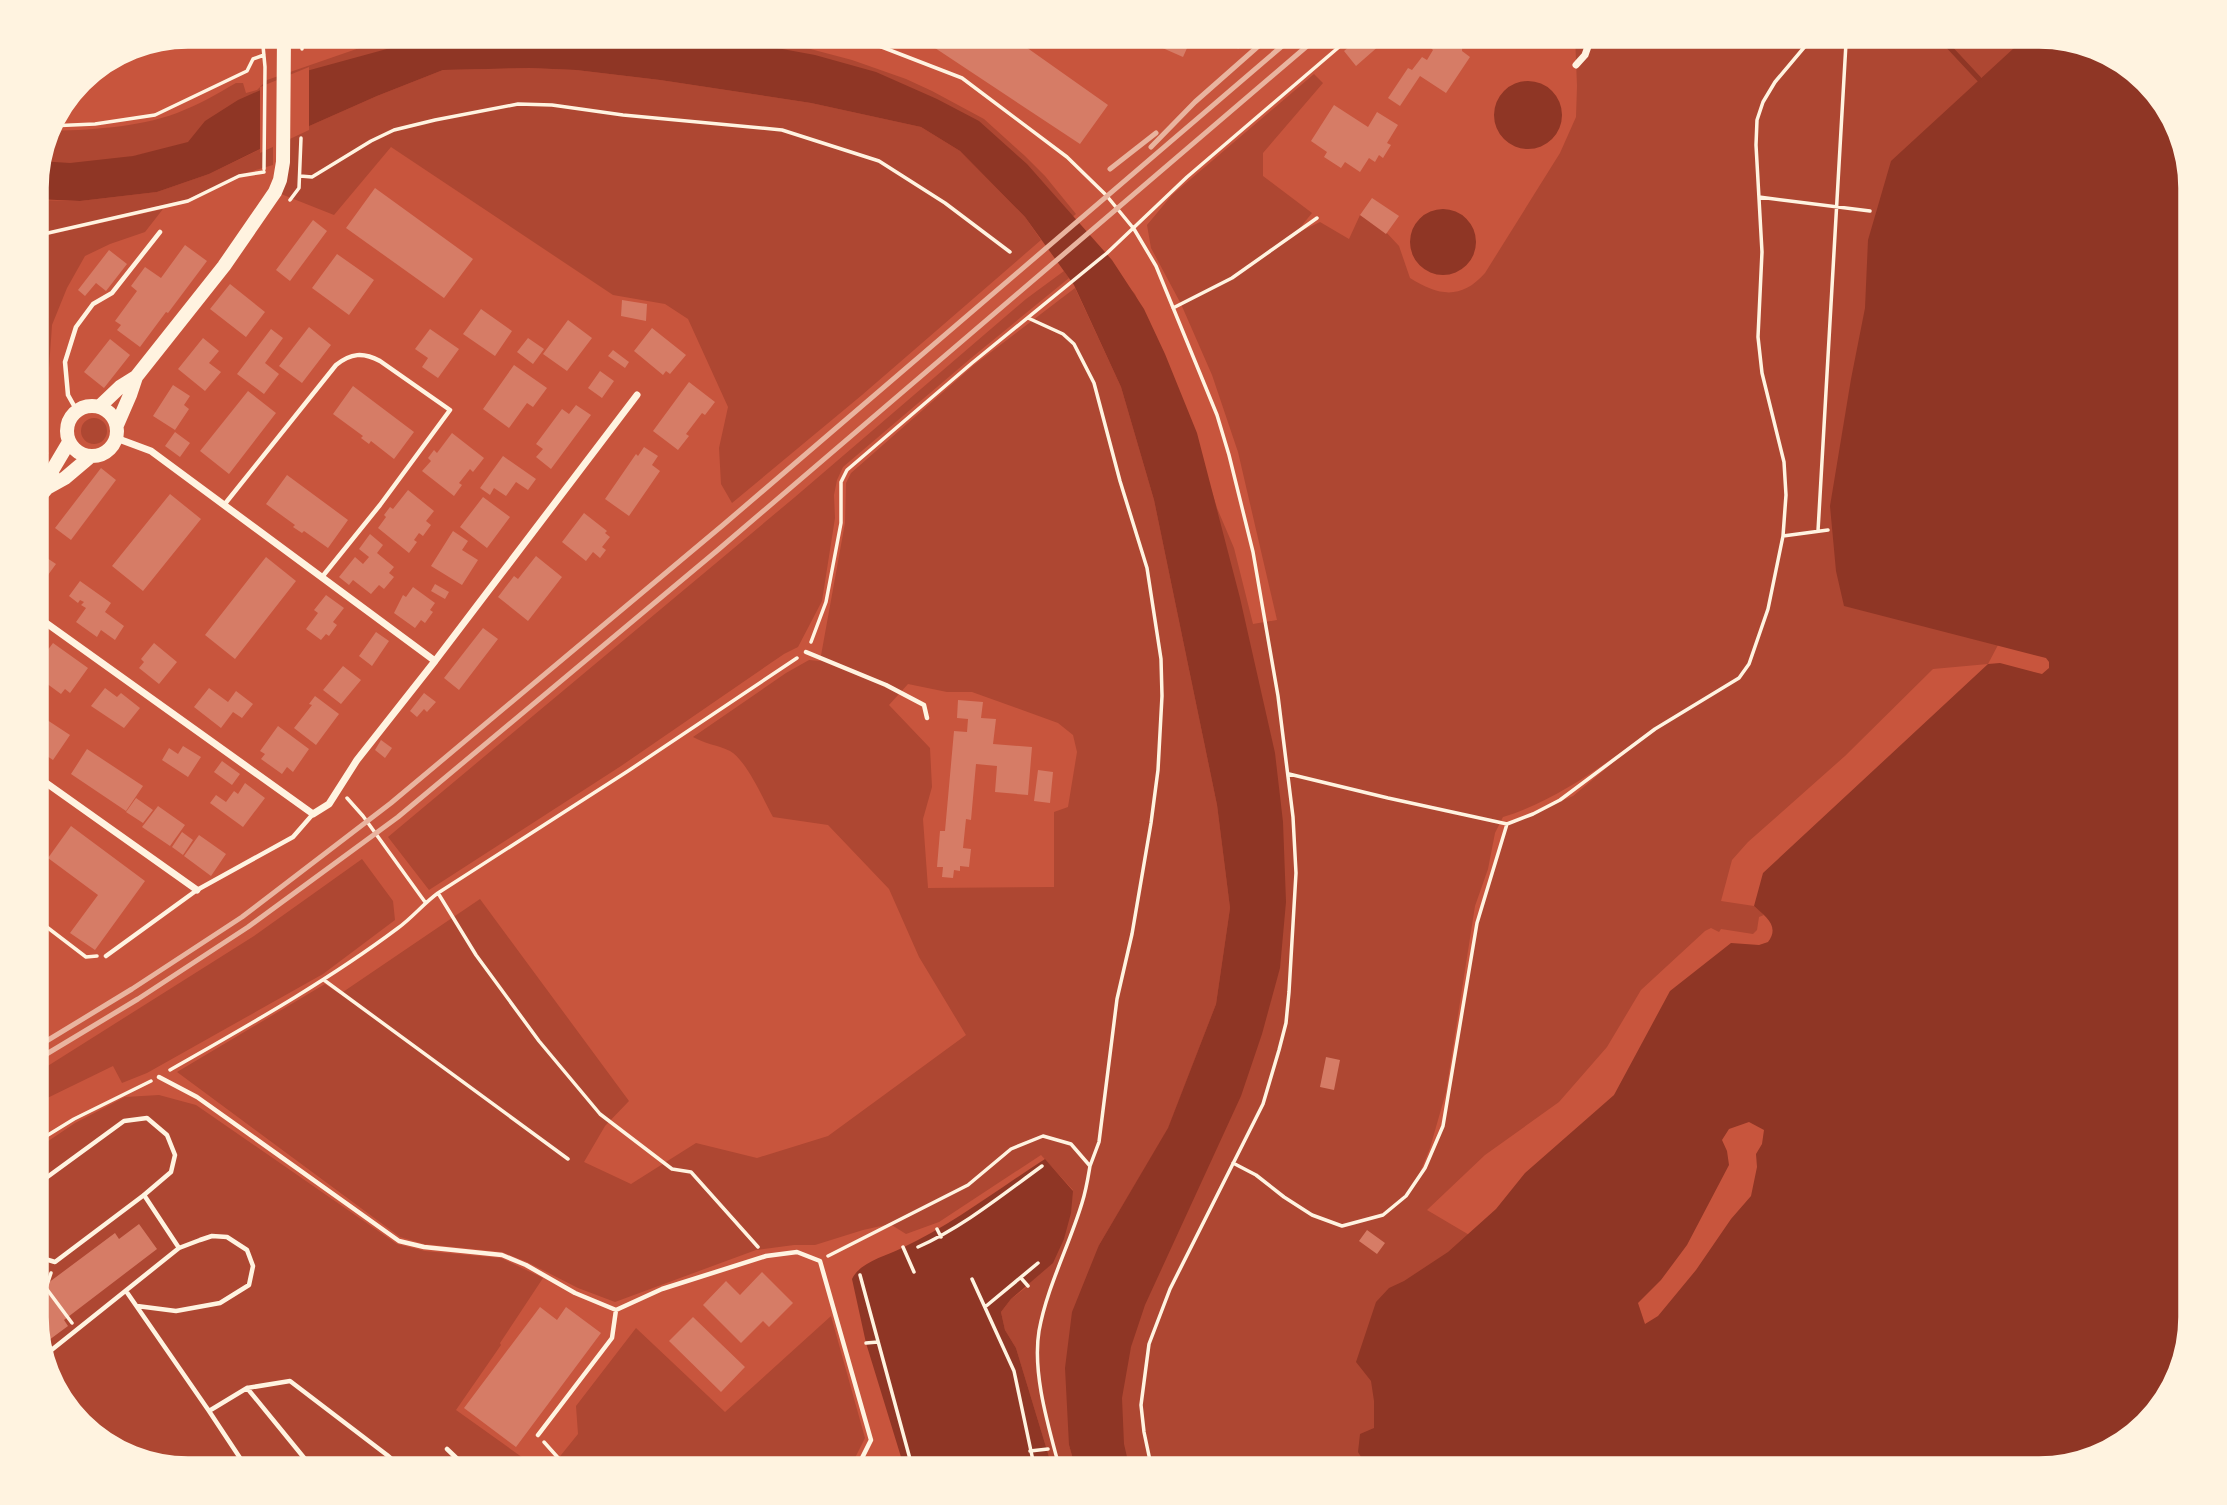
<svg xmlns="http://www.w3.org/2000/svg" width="2227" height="1505" font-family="'Open Sans',sans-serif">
<rect width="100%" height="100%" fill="#c8553d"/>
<path fill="#ae4732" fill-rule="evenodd" d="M397,35H740L799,46L852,60L906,79L932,91L984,119L1025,156L1045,176L1076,214L1070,219L1135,294L1190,420L1217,508L1234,548L1253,624L1277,620L1238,452L1212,375L1181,304L1151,248L1147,225L1172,195L1314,74L1323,83L1263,153V176L1312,213L1295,234L1320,222L1349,239L1360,215L1385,231L1399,246L1410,278C1439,296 1461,300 1485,273L1560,153L1576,117L1577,86L1575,35H2039L1998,645L1988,664L1933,669L1845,756L1748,842L1732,860L1721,901L1754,906L1764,915L1759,917L1757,930L1753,934L1721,929L1719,932L1711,928L1705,931L1641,990L1607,1047L1559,1102L1485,1155L1427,1210L1559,1288L1622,1470H1105L1100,1448L1253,945L1187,530L1060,237L922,114L509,49L246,130L35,179L46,131C89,130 136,128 177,113C198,105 217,94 236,83H243L246,93L257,90L267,80ZM1646,735L1573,796L1507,824L1477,923L1443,1126L1425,1168L1419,1175L1430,1148L1446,1092L1475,906L1488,869L1495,833L1503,817C1556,801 1601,766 1646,735Z
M529,68L576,70L660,80L811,103L921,127L960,151L1025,217L1041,240L862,395L732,503L721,484L719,448L728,407L688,319L665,304L613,295L391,147L334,215L281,194L289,135L377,96L443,70Z
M273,143V165L239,175L188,199L41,234L35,233V200L80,201L157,192L209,174Z
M163,209L145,232L110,244L85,256L67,288L52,325L48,382L35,387V238Z
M1064,271L1069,278L970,359L843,467L837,480L834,495L835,518L822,601L798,647L784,654L621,766L429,890L388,837L795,497L1026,299Z
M1075,288L1121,387L1154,500L1217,805L1230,908L1216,1004L1168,1129L1099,1245L1069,1445L1076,1470H1053L1016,1348L1005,1330L1001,1312L1011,1299L1028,1286L1073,1190L1041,1155L939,1222L906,1234L890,1224L863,1230L815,1245H794L756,1250L615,1302L578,1288L527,1262L502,1252L424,1244L400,1237L177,1072L325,984L340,994L480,899L629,1101L605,1126L584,1162L631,1184L696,1143L757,1158L828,1136L966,1035L919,957L889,889L828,825L773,817C763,799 747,761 730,751C718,745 705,744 693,737L786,673L809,660L820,661L845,523L846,483L851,473L974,365ZM908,684L947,692H972L1058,723L1073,735L1077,752L1068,807L1054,812V887L928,888L923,819L932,787L930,748L889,705Z
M81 431a13 13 0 1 1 26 0a13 13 0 1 1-26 0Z
M362,859L393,901L395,920L323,974L147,1073L122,1083L113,1066L35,1104V1074L254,936Z
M159,1095L196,1105L397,1244L425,1251L501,1258L543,1278L500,1343L501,1345L456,1410L540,1470H188L103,1444L55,1393L35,1326V1150L75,1123L125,1097Z
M831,1316L865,1438L849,1470H549L578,1434L576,1406L636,1328L725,1412Z"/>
<path fill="#8f3625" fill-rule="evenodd" d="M438,35H707L815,55L876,72L937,99L979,121L1027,164L1112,260L1144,309L1165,354L1197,433L1240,598L1275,753L1283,822L1286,902L1280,968L1262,1034L1241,1096L1145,1305L1131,1347L1122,1398L1124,1444L1130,1470H1076L1069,1445L1065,1368L1072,1312L1099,1245L1168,1128L1216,1004L1230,908L1217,805L1154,500L1121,387L1074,285L1025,217L960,151L921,127L811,103L660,80L576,70L529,68L443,70L377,96L289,135L209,174L157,192L80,201L35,199V179L39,161L70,163L133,156L188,142L205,121L238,100L299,73Z
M2025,35H2039L2124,61L2172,112L2192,188V1317L2166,1402L2107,1454L2039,1470H1369L1358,1452L1360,1434L1374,1428V1401L1371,1381L1356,1362L1376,1302L1389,1288L1404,1281L1448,1252L1496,1209L1525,1173L1614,1095L1670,991L1731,943L1759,945L1768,942C1780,926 1766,917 1754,906L1763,873L1988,664L2000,663L2042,674L2049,668V662L2046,658L1844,606L1836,571L1830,506L1851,379L1865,308L1868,240L1891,161L2014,48ZM1749,1122L1764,1130L1762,1144L1756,1154L1757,1167L1751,1196L1731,1219L1696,1270L1658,1316L1645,1324L1638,1303L1661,1280L1687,1245L1729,1165L1727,1151L1722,1140L1729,1129Z
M1494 115a34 34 0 1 1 68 0a34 34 0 1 1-68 0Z
M1410 242a33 33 0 1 1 66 0a33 33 0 1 1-66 0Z
M1045,1159L1073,1191L1071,1213L1064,1239L1053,1263L1011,1299L1001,1312L1005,1330L1016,1348L1053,1470H905L866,1343L852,1279C860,1262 886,1256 902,1248C952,1225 998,1189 1045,1159Z"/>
<path fill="#c8553d" d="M309,67V130L260,153V87Z"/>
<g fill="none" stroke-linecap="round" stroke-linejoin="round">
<path stroke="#8f3625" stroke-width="5" d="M1938,35L1979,79"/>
</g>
<path fill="#d67c66" d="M1009,35L1108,105L1080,144L935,48L893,36Z
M1133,35H1193L1183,57Z
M1226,35H1244L1248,40L1238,49Z
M1363,35H1371L1380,45L1356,66L1344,51Z
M1438,35L1443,38L1445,35H1463L1462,51L1470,57L1446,93L1420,76L1400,106L1388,98L1408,68L1412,70L1422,57L1427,60L1433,50L1430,47Z
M1334,105L1368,127L1377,112L1398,125L1387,143L1391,145L1383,158L1379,155L1375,162L1369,158L1360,172L1345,162L1341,168L1324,157L1327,152L1311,141Z
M375,188L473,259L444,298L346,228Z
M1372,198L1399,216L1386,234L1360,215Z
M313,220L327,231L290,281L276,270Z
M185,245L207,261L168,313L166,312L140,347L117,330L121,325L115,321L137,291L131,286L145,267L161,278Z
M109,250L127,264L106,291L96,283L85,296L78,290Z
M337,254L374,280L349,315L312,288Z
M230,284L265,312L246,337L210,309Z
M622,300L647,304L646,321L621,316Z
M481,309L512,331L495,356L463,334Z
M568,320L592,338L567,371L543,354Z
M309,327L331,345L302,383L279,366Z
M652,328L686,355L670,374L666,371L663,375L634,351Z
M271,329L283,338L265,363L279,374L264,394L237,374Z
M430,329L459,349L438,378L422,367L428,358L415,349Z
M203,338L219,351L209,363L221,372L205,391L178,369Z
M528,338L544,349L533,364L517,352Z
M110,339L130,355L104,388L84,372Z
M613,350L629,362L625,368L608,356Z
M514,365L547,388L533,407L527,403L509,428L483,409Z
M600,371L614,381L602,398L588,388Z
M689,382L715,402L705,415L702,413L686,434L689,436L678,450L653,431Z
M173,385L190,396L184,405L189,409L175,430L153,416Z
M353,386L414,432L394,459L371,441L369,444L361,438L363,436L333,414Z
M248,391L276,413L229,474L200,451Z
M576,405L591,415L551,469L536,457L543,449L536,444L562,409L569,414Z
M175,432L190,443L180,457L165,446Z
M452,433L484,458L473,472L470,469L459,483L462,485L454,496L422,471L431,461L428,458L434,450L437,453Z
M35,442L49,453L35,469Z
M644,447L658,456L652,465L660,471L629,516L605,499L636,454L638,456Z
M503,456L536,479L528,490L516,482L506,496L494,488L490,495L480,488Z
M101,468L116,480L71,540L55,528Z
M287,475L348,520L328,548L304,531L302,533L293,527L295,525L266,504Z
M408,490L434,511L426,521L431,525L423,536L419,533L414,540L417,542L409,553L378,528L386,517L384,515L390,507L393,509Z
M170,494L201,519L143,591L112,566Z
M483,497L510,517L487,548L460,527Z
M584,513L607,531L605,533L610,537L602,547L606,550L600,558L593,552L586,561L562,542Z
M453,531L468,541L462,550L478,560L462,585L431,566Z
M370,534L383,545L377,553L394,567L389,573L394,577L384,589L379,585L371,594L353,580L349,585L339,577L355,557L363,564L369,557L359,549Z
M44,556L56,564L35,593V560L39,563Z
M536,556L562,577L528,621L498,597L514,576L518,579Z
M266,557L296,581L235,659L205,635Z
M80,581L111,603L105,612L124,626L115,640L101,630L97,637L76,622L86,608L81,605L84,602L80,600L78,603L69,596Z
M435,584L449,592L445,599L431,591Z
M413,587L435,603L430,610L433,612L425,623L421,620L415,628L394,613L403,595L406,597Z
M326,595L344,608L333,622L337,625L329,636L326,634L321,640L306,629L318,613L314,610Z
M483,628L498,639L459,690L444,678Z
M376,632L389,641L372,666L359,656Z
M53,643L88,668L70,693L65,689L61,694L35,675V654L41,659Z
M154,643L177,662L159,684L139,668L144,662L141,659Z
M343,666L361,680L341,704L323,690Z
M105,688L117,697L121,693L140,708L124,728L91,706Z
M209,688L228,702L236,691L253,704L242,718L233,712L221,728L194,707Z
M424,693L436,702L427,712L424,709L417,717L410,711Z
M315,696L339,714L316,745L294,728L312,705L309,704Z
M958,700L983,702L981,718L996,719L993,744L1032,747L1028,795L995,792L997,766L976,764L971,820L966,819L963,848L971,849L969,867L960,866V871L954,870L953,878L942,877L943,867H937L940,831H945L954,731L967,732L968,719L957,718Z
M35,712L70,735L53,760L35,748Z
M278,726L309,749L293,772L287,767L282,774L261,759L265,754L260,751Z
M381,740L392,748L385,758L375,750Z
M183,746L201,757L188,777L162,760L169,748L178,754Z
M87,749L143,786L126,811L71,774Z
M222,761L240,774L232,785L214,772Z
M1038,770L1053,772L1050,803L1034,801Z
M245,783L265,798L243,827L210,803L216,795L226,802L234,791L238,794Z
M136,798L153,810L143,823L126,812Z
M158,806L185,825L170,846L142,827Z
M71,826L145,881L95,950L70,933L98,895L48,858Z
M182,832L193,840L183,855L172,847Z
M199,835L226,854L211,876L184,856Z
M1326,1057L1340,1060L1334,1090L1320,1087Z
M139,1224L157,1249L64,1320L68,1326L41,1346L35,1326V1288L38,1286L35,1282V1273L44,1286L115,1233L119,1239Z
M1367,1230L1385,1243L1377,1254L1359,1241Z
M762,1272L793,1303L769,1327L763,1321L741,1343L703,1305L726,1281L740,1295Z
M540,1307L557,1320L566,1307L601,1333L516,1447L464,1408Z
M693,1317L745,1367L721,1392L669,1341Z"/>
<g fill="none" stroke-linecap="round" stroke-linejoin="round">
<path stroke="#fff3e0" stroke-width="3.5" d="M262,35L265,67L264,169
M340,35L360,38L369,35
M846,35L861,39L962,78L1067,157L1106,195L1134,229L1156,266L1217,415L1229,455L1253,552L1278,696L1293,817L1296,873L1289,992L1286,1023L1279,1050L1263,1104L1170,1289L1149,1344L1141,1405L1144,1432L1152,1470
M302,49V43L306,35
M49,126L95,124L155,115L247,71L253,59L264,55
M300,176L312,177L371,141L394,130L435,120L518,104L552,105L623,115L782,130L879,161L945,203L1010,252
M1759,197L1870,211
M290,200L299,188L301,138
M35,236L188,201L239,176L264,172
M1173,308L1232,278L1317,218
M1028,318L1063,334L1074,344L1094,383L1120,481L1147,568L1161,659L1162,696L1158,770L1151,823L1132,934L1117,999L1099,1142L1090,1166
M1818,531L1846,43L1842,35
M1783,536L1828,530
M811,642L826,602L841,523V482L847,470L972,363L1107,253L1187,177L1353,35
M1289,774L1388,798L1507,824L1533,814L1560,800L1655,729L1739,678L1749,664L1768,609L1783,536L1786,495L1784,462L1762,373L1758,337L1762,252L1756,145L1757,120L1763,102L1775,82L1807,44L1811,35
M347,798L363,816L425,902
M438,893L476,955L539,1041L600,1114L672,1169L691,1172L758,1247
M35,918L86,957L97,956
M324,980L568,1159
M170,1070C247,1026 326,982 398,928C413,917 424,903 438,893L628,771L797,658
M35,1143L74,1119L151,1081
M1233,1163L1256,1175L1284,1197L1312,1215L1342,1226L1383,1215L1406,1196L1425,1168L1443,1126L1477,923L1507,824
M937,1229L941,1237
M903,1247L914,1272
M918,1247C963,1227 1002,1195 1042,1166
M828,1256L968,1185L1011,1149L1043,1136L1071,1144L1090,1166C1088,1178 1086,1191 1082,1203C1069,1246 1047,1287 1039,1331C1032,1374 1049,1428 1060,1470
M860,1275L913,1470
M1021,1278L1028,1286
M972,1279L1014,1371L1035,1470
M46,1288L72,1323
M35,1296L46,1288L51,1273
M985,1307L1038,1263
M866,1343L878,1342
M544,1442L569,1470
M1030,1451L1048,1449"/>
<path stroke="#fff3e0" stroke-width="4.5" d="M77,411L68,395L65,362L76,327L93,304L112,293L160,232
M224,505L336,365C351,353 363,352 380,361L450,410L380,505L322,577
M806,652L886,685L924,705L927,718
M106,956L197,890L293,837L313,814
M159,1077L197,1097L399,1241L424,1247L502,1255L526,1265L575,1293L616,1310L662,1289L766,1256L797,1252L820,1261L871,1440L856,1470
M35,1186L124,1121L147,1118L167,1135L175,1155L171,1172L144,1195L55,1262L35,1256
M144,1195L179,1248
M126,1291L209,1411L247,1388L290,1381L387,1455L404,1470
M44,1356L179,1248L200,1240L212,1236L227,1237L247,1250L253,1266L249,1285L220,1303L176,1311L137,1306
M247,1388L314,1470
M209,1411L248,1470
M538,1435L612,1338L616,1310
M447,1449L469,1470"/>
<path stroke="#fff3e0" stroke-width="7" d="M1576,65L1585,55L1592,35
M35,615L313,814L329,804L357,760L435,661L151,451L116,438
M435,661L637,395
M35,775L197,890"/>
<path stroke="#fff3e0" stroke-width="14" d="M67 431a25 25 0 1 1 50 0a25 25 0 1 1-50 0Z
M99,407L120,387L136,377L224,266L275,192L280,180L283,162L284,35
M117,425L130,395L136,377
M47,488L65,478L91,456
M35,502L47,488L53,469L69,442"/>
<path stroke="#e9b49f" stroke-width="5" d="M1151,147L1195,102L1271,35
M1110,169L1156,133
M35,1048L132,989L242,917L391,803L723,525L1295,35
M35,1061L138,999L248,927L398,817L719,549L1320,35"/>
</g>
<path d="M0 0H2227V1505H0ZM188 47H2039A141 141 0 0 1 2180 188V1317A141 141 0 0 1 2039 1458H188A141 141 0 0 1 47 1317V188A141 141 0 0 1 188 47Z" fill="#fff3e0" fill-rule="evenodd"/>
<path fill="none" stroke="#fff3e0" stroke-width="3.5" d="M188 47H2039A141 141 0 0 1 2180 188V1317A141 141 0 0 1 2039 1458H188A141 141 0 0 1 47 1317V188A141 141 0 0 1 188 47Z"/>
</svg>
